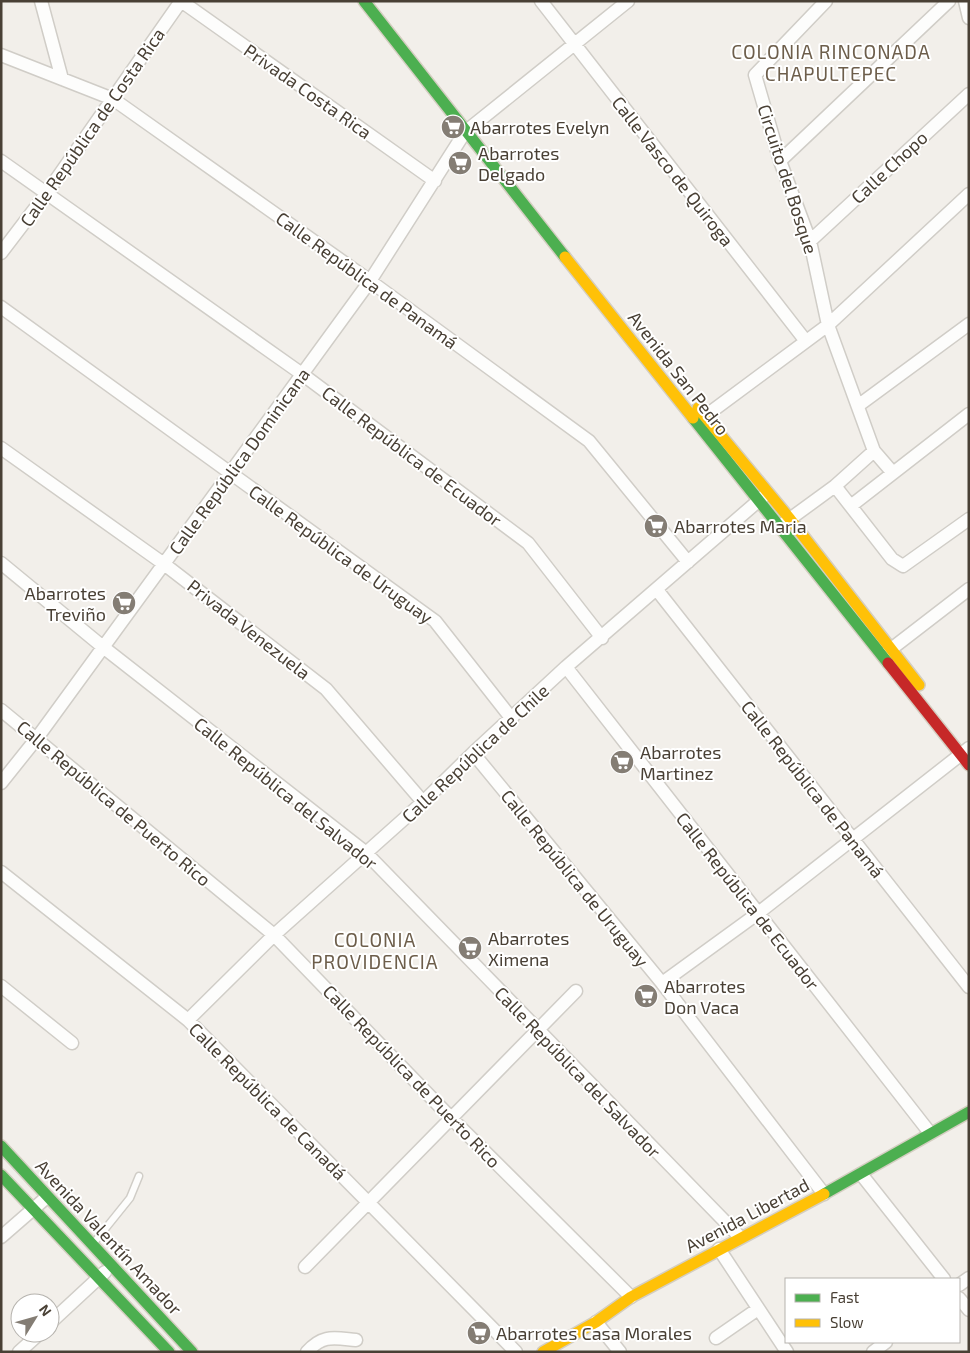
<svg xmlns="http://www.w3.org/2000/svg" width="970" height="1353" font-family="'Exo 2',sans-serif">
<rect width="100%" height="100%" fill="#f2efea"/>
<g fill="none" stroke-linecap="round" stroke-linejoin="round">
<g stroke="#d0cdc7" stroke-width="9">
<path id="lane" d="M93,1244L130,1198L139,1176"/>
</g>
<g stroke="#d0cdc7" stroke-width="15">
<path id="street" d="M41,1L62,79
M541,1L805,340
M965,1L969,18
M1,55L113,99L370,281L589,441L688,562
M1,161L302,374L528,543L602,638
M780,161L949,1
M810,241L969,94
M1,253L46,194L181,1L435,181
M1,307L435,621L512,719
M859,405L969,324
M700,420L828,325L969,194
M1,448L164,564L326,689L423,802
M874,451L893,473
M835,486L892,559L903,566L969,519
M852,505L969,414
M783,524L835,486L874,451L828,325L810,241L780,161L755,75L826,1
M1,563L103,647L365,852L740,1237
M657,590L969,987
M886,653L969,589
M566,667L930,1133
M1,710L274,935L451,1118L631,1297
M473,753L662,983L824,1194
M1,783L37,738L370,281L465,132L628,1
M1,872L188,1020L516,1352
M662,983L757,914L969,748
M1,986L72,1043
M188,1020L274,935L423,802L473,753L566,667L764,496
M861,1174L944,1279
M1,1237L47,1197
M719,1249L787,1352
M305,1267L576,991
M959,1285L969,1278
M959,1298L969,1310
M596,1322L620,1352
M50,1323L105,1272
M716,1338L758,1309
M19,1352L40,1333
M307,1352C323,1334 334,1338 356,1340
M873,1352L886,1342"/>
</g>
<g stroke="#d4cec1" stroke-width="14">
<path id="fast" d="M364,1L565,257
M693,418L888,663
M1,1146L192,1352
M1,1175L169,1352
M824,1194L969,1112"/>
</g>
<g stroke="#d4cec1" stroke-width="14">
<path id="slow" d="M565,257L693,418
M698,408L790,519L919,685
M543,1352L596,1322L631,1297L824,1194"/>
</g>
<g stroke="#d4cec1" stroke-width="14">
<path id="jam" d="M888,663L969,765"/>
</g>
<use href="#lane" stroke="#fdfdfc" stroke-width="6"/>
<use href="#street" stroke="#fdfdfc" stroke-width="12"/>
<use href="#fast" stroke="#4caf50" stroke-width="11"/>
<use href="#slow" stroke="#ffc107" stroke-width="11"/>
<use href="#jam" stroke="#c62828" stroke-width="11"/>
</g>
<defs>
<g id="supermarket-disc" transform="scale(1.25)"><circle r="9.5" fill="#847d74" stroke="#fff"/><path d="M-6-5.5h2.5l.6 2H6L4.5 2H-2.5L-4.4-4H-6ZM-1.5 3.2a1.3 1.3 0 1 0 .1 0ZM3 3.2a1.3 1.3 0 1 0 .1 0Z" fill="#fff"/></g>
</defs>
<g fill-rule="evenodd">
<use href="#supermarket-disc" x="453" y="127"/>
<use href="#supermarket-disc" x="460" y="163"/>
<use href="#supermarket-disc" x="656" y="526"/>
<use href="#supermarket-disc" x="124" y="603"/>
<use href="#supermarket-disc" x="622" y="762"/>
<use href="#supermarket-disc" x="470" y="948"/>
<use href="#supermarket-disc" x="646" y="996"/>
<use href="#supermarket-disc" x="479" y="1333"/>
</g>
<g text-anchor="middle" dominant-baseline="central" stroke-width="4" stroke-linejoin="round" paint-order="stroke">
<g font-size="18" fill="#494035" stroke="#fff">
<text transform="translate(308 91) rotate(35)">Privada Costa Rica</text>
<text transform="translate(92 127) rotate(-55)">Calle República de Costa Rica</text>
<text transform="translate(889 167) rotate(-43)">Calle Chopo</text>
<text transform="translate(673 171) rotate(52)">Calle Vasco de Quiroga</text>
<text transform="translate(788 179) rotate(72)">Circuito del Bosque</text>
<text transform="translate(367 280) rotate(36)">Calle República de Panamá</text>
<text transform="translate(679 373) rotate(52)">Avenida San Pedro</text>
<text transform="translate(412 456) rotate(37)">Calle República de Ecuador</text>
<text transform="translate(239 461) rotate(-54)">Calle República Dominicana</text>
<text transform="translate(341 554) rotate(36)">Calle República de Uruguay</text>
<text transform="translate(249 629) rotate(38)">Privada Venezuela</text>
<text transform="translate(475 753) rotate(-43)">Calle República de Chile</text>
<text transform="translate(813 789) rotate(52)">Calle República de Panamá</text>
<text transform="translate(286 793) rotate(39)">Calle República del Salvador</text>
<text transform="translate(114 803) rotate(40)">Calle República de Puerto Rico</text>
<text transform="translate(575 878) rotate(51)">Calle República de Uruguay</text>
<text transform="translate(748 901) rotate(52)">Calle República de Ecuador</text>
<text transform="translate(578 1072) rotate(46)">Calle República del Salvador</text>
<text transform="translate(412 1076) rotate(46)">Calle República de Puerto Rico</text>
<text transform="translate(268 1101) rotate(45)">Calle República de Canadá</text>
<text transform="translate(747 1215) rotate(-28)">Avenida Libertad</text>
<text transform="translate(109 1237) rotate(47)">Avenida Valentín Amador</text>
</g>
<g font-size="18" fill="#494035" stroke="#fff" text-anchor="start">
<text x="470" y="127">Abarrotes Evelyn</text>
<text x="478" y="153">Abarrotes<tspan x="478" dy="21">Delgado</tspan></text>
<text x="674" y="526">Abarrotes Maria</text>
<text x="106" y="593" text-anchor="end">Abarrotes<tspan x="106" dy="21">Treviño</tspan></text>
<text x="640" y="752">Abarrotes<tspan x="640" dy="21">Martinez</tspan></text>
<text x="488" y="938">Abarrotes<tspan x="488" dy="21">Ximena</tspan></text>
<text x="664" y="986">Abarrotes<tspan x="664" dy="21">Don Vaca</tspan></text>
<text x="496" y="1333">Abarrotes Casa Morales</text>
</g>
<g font-size="19" letter-spacing="1" fill="#6d5e4b" stroke="#fff">
<text x="831" y="51">COLONIA RINCONADA<tspan x="831" dy="22">CHAPULTEPEC</tspan></text>
<text x="375" y="939">COLONIA<tspan x="375" dy="22">PROVIDENCIA</tspan></text>
</g>
</g>
<rect width="970" height="1353" fill="none" stroke="#494035" stroke-width="5"/>
<rect x="785" y="1278" width="175" height="65" fill="#ffffff" stroke="#b6b3ae"/>
<rect x="795" y="1294" width="25" height="8" fill="#4caf50" stroke="#b6b3ae"/>
<text x="830" y="1303" font-size="15" fill="#494035">Fast</text>
<rect x="795" y="1319" width="25" height="8" fill="#ffc107" stroke="#b6b3ae"/>
<text x="830" y="1328" font-size="15" fill="#494035">Slow</text>
<g transform="translate(35 1318) rotate(53)"><circle r="24" fill="#ffffff" stroke="#b6b3ae"/>
<path d="M0-4L9 19L0 12L-9 19Z" fill="#847d74"/>
<text y="-8" font-size="14" font-weight="bold" text-anchor="middle" fill="#494035">N</text>
</g>
</svg>
